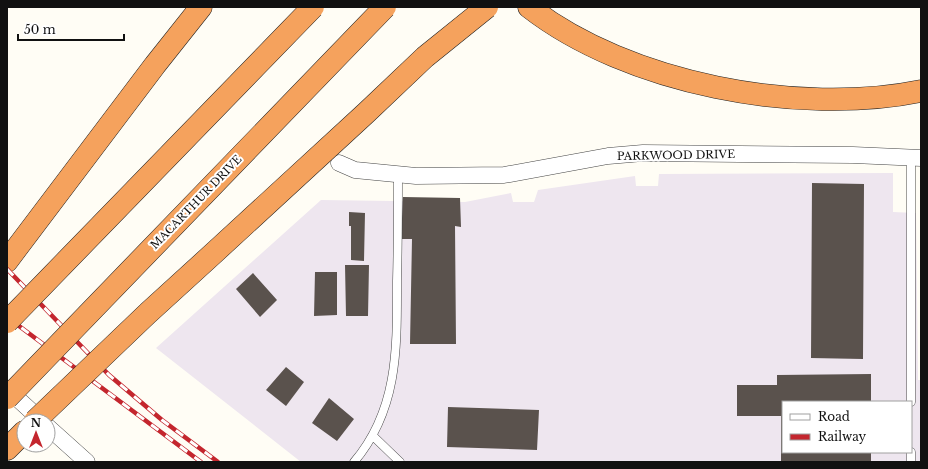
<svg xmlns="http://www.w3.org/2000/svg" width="928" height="469" font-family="'Libre Baskerville',serif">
<rect width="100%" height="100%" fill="#fffdf5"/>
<path fill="#eee6ef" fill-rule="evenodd" d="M893,173V212L916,213L918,380H921V462H301L156,348L321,200L465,202L511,193L513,202H534L538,190L635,176L636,186H658L659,174ZM783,402H911V452H783Z"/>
<path fill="#5a524d" d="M812,183L864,184L863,359L811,358Z
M403,197L460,198L461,227L455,226L456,344H410L412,239H401Z
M349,212L365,213L364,261L351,260V226H349Z
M345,265H369L368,316H346Z
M315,272H337V315L314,316Z
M253,273L277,300L260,317L236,289Z
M286,367L304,382L286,406L266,390Z
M871,374V402H783V452H871V462H781V416H737V385H777V375Z
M329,398L354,419L337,441L312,423Z
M448,407L539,410L537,450L447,447Z"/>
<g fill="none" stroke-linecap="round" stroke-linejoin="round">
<g stroke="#444" stroke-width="9">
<path id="lane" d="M911,402V158
M373,436L400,462
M354,462C399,409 397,346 397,281C398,245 398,210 398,174
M911,462V452"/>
</g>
<g stroke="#444" stroke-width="17">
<path id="street" d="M339,163L355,170L416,176L504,175L608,156L643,153L853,155L921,158
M7,389L42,421
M48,427L87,462"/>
</g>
<g stroke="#222" stroke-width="23">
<path id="highway" d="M529,7C628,84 799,116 921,91
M7,261L155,65L201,7
M7,449L24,432"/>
</g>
<use href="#lane" stroke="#fff" stroke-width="8"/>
<use href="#street" stroke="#fff" stroke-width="16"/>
<use href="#highway" stroke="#f5a25d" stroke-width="22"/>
<g stroke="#c4262e" stroke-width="4.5">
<path id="rail" d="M7,269L109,375L162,420L218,462
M7,317L201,462"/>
</g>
<use href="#rail" stroke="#fff" stroke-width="3" stroke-dasharray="9" stroke-linecap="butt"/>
<g stroke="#222" stroke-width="23" stroke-linecap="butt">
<path id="highway-bridge" d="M7,322L313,7
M7,398L385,7
M35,421L148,313L216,251L366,113L425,57L487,7"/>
</g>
<use href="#highway-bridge" stroke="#f5a25d" stroke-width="22"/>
</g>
<g text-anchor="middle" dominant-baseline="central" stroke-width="4" stroke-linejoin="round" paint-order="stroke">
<g font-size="11" fill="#111" stroke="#fff">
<text transform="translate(676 155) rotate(-1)">PARKWOOD DRIVE</text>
<text transform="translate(196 202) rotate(-46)">MACARTHUR DRIVE</text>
</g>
</g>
<rect width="928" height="469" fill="none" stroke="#111111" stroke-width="16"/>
<rect x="782" y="401" width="130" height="52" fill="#ffffff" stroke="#a0a0a0"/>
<rect x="790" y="414" width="20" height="6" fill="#ffffff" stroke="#a0a0a0"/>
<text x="818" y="421" font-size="12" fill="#111111">Road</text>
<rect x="790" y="434" width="20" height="6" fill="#c4262e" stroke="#a0a0a0"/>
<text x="818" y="441" font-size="12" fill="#111111">Railway</text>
<g transform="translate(36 433)"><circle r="19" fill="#ffffff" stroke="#a0a0a0"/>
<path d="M0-3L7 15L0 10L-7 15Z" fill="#c4262e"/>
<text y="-6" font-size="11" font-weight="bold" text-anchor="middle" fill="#111111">N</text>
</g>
<path d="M18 34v6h106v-6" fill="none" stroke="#111111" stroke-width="2"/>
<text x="24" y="34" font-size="12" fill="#111111" stroke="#ffffff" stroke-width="3" paint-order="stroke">50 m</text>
</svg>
